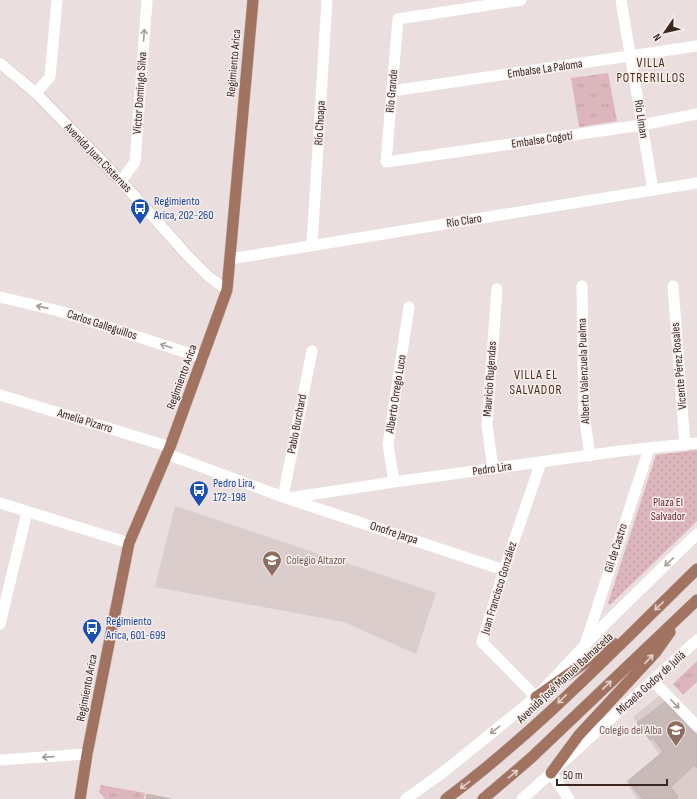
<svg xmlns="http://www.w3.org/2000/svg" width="697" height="799" font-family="'Sofia Sans Condensed',sans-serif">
<defs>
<pattern id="grass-tufts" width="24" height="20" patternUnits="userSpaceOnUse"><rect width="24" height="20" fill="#ddb6bd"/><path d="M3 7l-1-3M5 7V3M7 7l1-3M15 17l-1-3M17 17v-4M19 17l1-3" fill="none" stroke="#be9ca2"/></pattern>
<pattern id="park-dots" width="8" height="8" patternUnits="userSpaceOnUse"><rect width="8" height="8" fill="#ddb6bd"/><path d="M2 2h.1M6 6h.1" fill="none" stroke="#be9ca2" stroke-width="1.8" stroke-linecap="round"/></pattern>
</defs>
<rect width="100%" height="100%" fill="#eadfde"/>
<path fill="#dacdcc" d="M175,506L436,593L416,654L344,622L155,587Z
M659,696L667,698L676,713L697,735V799H637L626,782L659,754L633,717Z"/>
<path fill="url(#grass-tufts)" d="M608,73L617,121L579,127L571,78Z
M697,661V682L683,695L673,684Z
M101,785L145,793L144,799H105L99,792Z"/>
<path fill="url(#park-dots)" d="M697,450V521L610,605L608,603L656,455Z"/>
<path fill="#c8bab6" stroke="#c4b3b0" d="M665,702L697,735V768L694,765L671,787L678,797L675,799H642L628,781L663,752L653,738L650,740L637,723Z
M147,794L171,799H146Z"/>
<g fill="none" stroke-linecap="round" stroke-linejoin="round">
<g stroke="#cab5b1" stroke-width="12">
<path id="secondary" d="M0,63L36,93L121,181L187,255L209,277L227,290"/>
</g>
<g stroke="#c4bebc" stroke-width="12">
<path id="primary" d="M536,697L613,643
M551,773L579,735L655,653L670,632
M80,799L87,754L129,543L170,447L227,290L253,0
M446,799C537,731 616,648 697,569
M483,799L531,758L697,600"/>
</g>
<path stroke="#fff" stroke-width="11" d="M521,0L398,19L386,162L642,125L697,114
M621,0L653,190
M392,91L697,46
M36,93L50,77L57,0
M121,181L135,162L147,0
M312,245L327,0
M230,259L697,183
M582,286L584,414L590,456
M673,286L685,445
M0,297L59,311L203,358
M0,395L170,447
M167,454L283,497L504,570
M493,469L487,425L497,289
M394,482L388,444L409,307
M283,497L312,351
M288,498L394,482L620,451L697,443
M0,503L129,543
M0,624L27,512
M584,648L649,449
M653,681L697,726
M536,697L482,642L504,570L541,462
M0,760L87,754
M569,799L551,773L697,640"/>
<path stroke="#fff" stroke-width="11" d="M406,799L446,770L536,697L604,625L697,534
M522,799L551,773"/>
<use href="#secondary" stroke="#fff" stroke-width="11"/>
<use href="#primary" stroke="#a27361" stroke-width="11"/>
</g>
<defs><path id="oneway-shaft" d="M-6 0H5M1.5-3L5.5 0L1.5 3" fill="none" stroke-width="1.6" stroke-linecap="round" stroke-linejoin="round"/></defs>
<g stroke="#a69e9a">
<use href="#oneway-shaft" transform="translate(144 35) rotate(-86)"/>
<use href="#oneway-shaft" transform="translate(42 307) rotate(-167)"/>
<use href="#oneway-shaft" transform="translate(166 346) rotate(-162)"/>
<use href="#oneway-shaft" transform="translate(669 562) rotate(136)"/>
<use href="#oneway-shaft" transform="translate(675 704) rotate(46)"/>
<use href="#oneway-shaft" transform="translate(495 730) rotate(141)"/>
<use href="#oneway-shaft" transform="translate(48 757) rotate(176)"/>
</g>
<g stroke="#e2d0cb">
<use href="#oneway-shaft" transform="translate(659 606) rotate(136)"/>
<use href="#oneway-shaft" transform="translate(649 659) rotate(-47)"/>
<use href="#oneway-shaft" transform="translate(607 685) rotate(-44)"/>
<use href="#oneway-shaft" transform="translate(562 699) rotate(136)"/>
<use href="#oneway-shaft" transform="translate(513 774) rotate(-40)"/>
<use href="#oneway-shaft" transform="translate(465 785) rotate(143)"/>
</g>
<defs>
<g id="bus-pin" transform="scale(1)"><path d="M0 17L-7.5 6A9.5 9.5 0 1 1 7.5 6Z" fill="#1a4fb4" stroke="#f7efee"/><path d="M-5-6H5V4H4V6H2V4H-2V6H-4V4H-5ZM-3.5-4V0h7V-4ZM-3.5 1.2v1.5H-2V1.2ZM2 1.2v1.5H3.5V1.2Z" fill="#fff"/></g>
<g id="school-pin" transform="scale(1)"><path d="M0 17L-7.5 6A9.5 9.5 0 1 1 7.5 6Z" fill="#8d6e63" stroke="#f7efee"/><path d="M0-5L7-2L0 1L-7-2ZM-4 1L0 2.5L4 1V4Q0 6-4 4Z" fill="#fff"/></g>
</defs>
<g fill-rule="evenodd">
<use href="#bus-pin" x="140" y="208"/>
<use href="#bus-pin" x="199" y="490"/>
<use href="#school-pin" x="272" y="560"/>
<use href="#bus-pin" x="92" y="628"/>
<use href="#school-pin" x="676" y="730"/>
</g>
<g text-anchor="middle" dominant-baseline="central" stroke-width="3" stroke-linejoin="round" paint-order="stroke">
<g font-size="12" fill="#3a271f" stroke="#f7efee">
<text transform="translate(234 63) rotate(-85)">Regimiento Arica</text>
<text transform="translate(545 69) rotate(-8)">Embalse La Paloma</text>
<text transform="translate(392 91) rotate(-85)">Río Grande</text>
<text transform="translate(140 93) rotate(-86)">Víctor Domingo Silva</text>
<text transform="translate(641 119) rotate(81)">Río Liman</text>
<text transform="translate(320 123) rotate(-87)">Río Choapa</text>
<text transform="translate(542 140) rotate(-8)">Embalse Cogotí</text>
<text transform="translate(98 158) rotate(46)">Avenida Juan Cisternas</text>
<text transform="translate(464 221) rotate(-9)">Río Claro</text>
<text transform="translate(102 325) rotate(18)">Carlos Galleguillos</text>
<text transform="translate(679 366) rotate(-95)">Vicente Pérez Rosales</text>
<text transform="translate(584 371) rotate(-92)">Alberto Valenzuela Puelma</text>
<text transform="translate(182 377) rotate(-70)">Regimiento Arica</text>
<text transform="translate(490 379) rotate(-86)">Mauricio Rugendas</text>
<text transform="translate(396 394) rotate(-81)">Alberto Orrego Luco</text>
<text transform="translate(85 421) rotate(17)">Amelia Pizarro</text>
<text transform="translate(297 424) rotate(-79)">Pablo Burchard</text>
<text transform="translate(492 469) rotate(-8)">Pedro Lira</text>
<text transform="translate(394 533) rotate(18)">Onofre Jarpa</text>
<text transform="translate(616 548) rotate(-72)">Gil de Castro</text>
<text transform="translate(499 588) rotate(-73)">Juan Francisco González</text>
<text transform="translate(565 678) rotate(-43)">Avenida José Manuel Balmaceda</text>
<text transform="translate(651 683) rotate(-42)">Micaela Godoy de Juliá</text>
<text transform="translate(87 688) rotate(-79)">Regimiento Arica</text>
</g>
<g font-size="12" fill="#164399" stroke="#f7efee" text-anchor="start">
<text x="154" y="201">Regimiento<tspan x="154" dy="14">Arica, 202-260</tspan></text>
<text x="213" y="483">Pedro Lira,<tspan x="213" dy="14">172-198</tspan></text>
<text x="106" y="621">Regimiento<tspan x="106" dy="14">Arica, 601-699</tspan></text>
</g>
<g font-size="12" fill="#72282d" stroke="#f7efee">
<text x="668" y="502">Plaza El<tspan x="668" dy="14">Salvador</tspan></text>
</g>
<g font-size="12" fill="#785e54" stroke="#f7efee" text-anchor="start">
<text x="286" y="560">Colegio Altazor</text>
<text x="662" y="730" text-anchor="end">Colegio del Alba</text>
</g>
<g font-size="13" letter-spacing="1" fill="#4d2a1a" stroke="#f7efee">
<text x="651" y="63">VILLA<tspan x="651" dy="15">POTRERILLOS</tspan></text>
<text x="536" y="375">VILLA EL<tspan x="536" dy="15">SALVADOR</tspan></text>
</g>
</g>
<g transform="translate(665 32) rotate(236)" stroke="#f7efee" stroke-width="3" paint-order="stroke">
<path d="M0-3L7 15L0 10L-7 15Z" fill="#3a271f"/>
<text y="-6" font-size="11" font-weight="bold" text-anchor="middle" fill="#3a271f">N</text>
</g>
<path d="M557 779v6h110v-6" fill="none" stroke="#3a271f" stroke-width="2"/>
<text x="563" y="779" font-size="12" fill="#3a271f" stroke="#f7efee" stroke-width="3" paint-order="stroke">50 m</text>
</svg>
